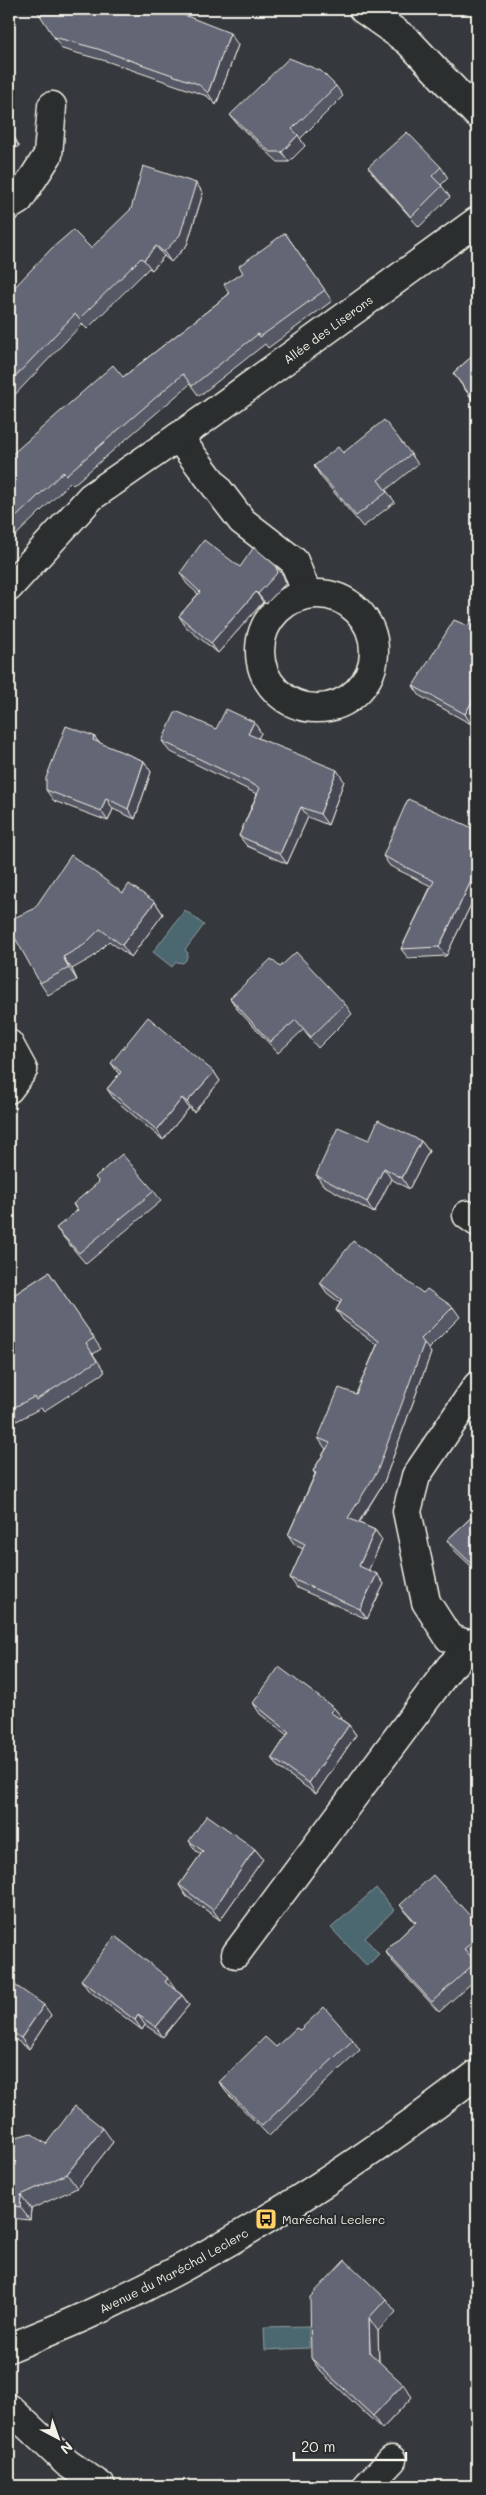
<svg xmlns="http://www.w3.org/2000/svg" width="486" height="2495" font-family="Mali,sans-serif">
<rect width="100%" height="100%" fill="#35383c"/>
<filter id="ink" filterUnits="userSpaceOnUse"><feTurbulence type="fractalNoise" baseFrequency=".02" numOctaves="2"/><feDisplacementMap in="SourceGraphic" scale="10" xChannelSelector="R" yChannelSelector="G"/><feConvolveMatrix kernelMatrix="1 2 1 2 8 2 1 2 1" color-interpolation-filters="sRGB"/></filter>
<g filter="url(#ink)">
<path fill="#4b6770" stroke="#8f9ea0" d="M185,910L204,925L185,950L188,953L186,960L183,963L176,962L172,967L153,952Z
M376,1888L394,1910L365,1938L379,1954L367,1966L331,1928Z
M309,2326V2348L265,2350L264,2327Z"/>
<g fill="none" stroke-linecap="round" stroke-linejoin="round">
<g stroke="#f4f1e8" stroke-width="31">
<g id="minor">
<path d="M363,9L408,41L477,114"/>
<path d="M9,206L19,200L48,155L52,106"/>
<path d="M178,437L242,521L294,561L307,594"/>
<path id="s1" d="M9,587L91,497L204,419L477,221"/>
<circle cx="317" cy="651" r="57"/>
<path d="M9,1044L23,1070L9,1089"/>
<path d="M467,1215L477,1222"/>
<path d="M472,1646L449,1638L426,1602L407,1511L416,1476L477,1386"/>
<path d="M236,1954L450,1667L477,1641"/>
<path d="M9,2408L67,2463L101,2486"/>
<path d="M367,2486L392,2460"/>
</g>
</g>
<g stroke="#f4f1e8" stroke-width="31">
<g id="tertiary">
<path id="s2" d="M9,2348C38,2336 67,2325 96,2311C231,2248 359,2165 477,2074"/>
</g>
</g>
<use href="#minor" stroke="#2a2d2e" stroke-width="28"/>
<use href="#tertiary" stroke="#2a2d2e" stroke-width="28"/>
</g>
<path fill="#555865" stroke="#f4f1e8" d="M54,37L238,45L216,105L207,96L106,61L62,49Z
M336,86L343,96L300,139L305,146L289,162H278L238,125L230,115Z
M9,127L19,146L9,151Z
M368,167H441L448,178L441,185L450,197L419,227L376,178Z
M196,183L203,193L187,245L171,262L164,256L152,270L149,268L87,329L82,324L9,401V293L91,248Z
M285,233L332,301L268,348L265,344L199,396L190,384L73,485L71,482L9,542V457L123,377L229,294L243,273Z
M477,352V406L453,373Z
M343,453L411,454L418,464L386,490L395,502L363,527L321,477L314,466Z
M275,565L283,575L286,583L266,604L263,602L218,653L186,627L179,616L198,594L187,584L180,573L240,567Z
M477,623V714L471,724L420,696L413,686L468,626Z
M254,722L261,733L258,738L344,781L328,825L308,817L287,864L247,846L239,836L257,794L169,751L162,741Z
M94,736L99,743L144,761L151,772L135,819L113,809L108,821L54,801L46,790Z
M477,830V892L446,956L408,958L401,949L431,886L390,866L383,856Z
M123,893L155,902L163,914L131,957L109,941L93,957L72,969L77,980L48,995L40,983Z
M280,967L345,1004L352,1014L318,1048L303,1030L278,1053L237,1009L230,998Z
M111,1063L214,1072L220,1081L194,1112L189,1108L163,1140L114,1099L107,1089L119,1074Z
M369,1140L421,1141L429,1151L409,1189L391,1179L374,1213L323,1185L316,1175Z
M154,1191L161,1201L86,1264L64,1238L56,1228L77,1211L73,1204Z
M49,1272L101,1349L93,1354L105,1372L44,1411L41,1408L9,1425V1298Z
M320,1283L423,1293L453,1307L460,1317L428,1349L431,1353L384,1482L359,1523L375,1530L382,1540L368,1570L377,1574L384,1584L367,1619L297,1588L290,1578L303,1549L295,1545L288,1535L315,1474L313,1471L326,1449L325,1448L318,1438L356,1394L377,1345L343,1320L336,1310L340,1303L327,1293Z
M477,1512V1572L453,1549L447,1540Z
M253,1703L334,1708L342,1718L341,1719L349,1725L356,1735L316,1794L279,1768L272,1758L287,1735L260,1714Z
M189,1841L255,1849L263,1859L220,1920L186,1896L179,1885L201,1854L196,1851Z
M400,1905L471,1917L477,1909V1954L472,1958L477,1964V1978L439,2012L392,1961L385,1951L415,1923Z
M81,1980L175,1988L174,1989L182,1995L189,2005L163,2037L145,2025L142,2030L88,1990Z
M9,1981L51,2015L29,2049L9,2035Z
M300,2030L353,2040L360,2050L269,2136L226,2092L219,2082L276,2047Z
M9,2139L46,2144L113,2142L77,2188L31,2209L30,2220L9,2218Z
M386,2299L396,2312L378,2331L379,2362L412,2397L382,2429L320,2371L311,2358Z"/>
<path fill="#454752" stroke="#f4f1e8" d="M230,33L238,45L216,105L208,93Z
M9,127L19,146L13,136L9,129Z
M298,135L305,146L289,162L282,152Z
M196,183L203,193L187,245L171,262L164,252Z
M156,246L164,256L152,270L144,260Z
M275,565L283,575L286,583L266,604L258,594Z
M256,592L263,602L218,653L211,643Z
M477,693V714L471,724L465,714Z
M254,722L261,733L255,744L248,734Z
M94,736L101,746L93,740Z
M144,761L151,772L135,819L128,809Z
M337,770L344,781L328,825L320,814Z
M106,798L113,809L108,821L101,811Z
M301,807L308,817L287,864L280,854Z
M477,869V892L446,956L439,947Z
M155,902L163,914L131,957L122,945Z
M63,957L72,969L77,980L69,968Z
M214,1072L220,1081L194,1112L187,1102Z
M182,1098L189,1108L163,1140L157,1130Z
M421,1141L429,1151L409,1189L402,1178Z
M384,1168L391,1179L374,1213L367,1202Z
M424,1343L431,1353L384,1482L355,1528L348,1518Z
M375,1530L382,1540L366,1576L359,1566Z
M377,1574L384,1584L367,1619L360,1609Z
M334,1708L342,1718L338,1722L330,1712Z
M349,1725L356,1735L316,1794L309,1783Z
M255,1849L263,1859L220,1920L213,1910Z
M168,1978L175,1988L172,1992L165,1982Z
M182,1995L189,2005L163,2037L156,2027Z
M44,2005L51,2015L29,2049L21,2038Z
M138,2015L145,2025L142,2030L135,2020Z
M103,2128L113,2142L77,2188L67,2174Z
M21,2195L31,2209L30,2220L20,2207Z
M369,2318L378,2331L379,2366L370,2353Z
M403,2384L412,2397L382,2429L373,2416Z"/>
<path fill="#636675" stroke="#f4f1e8" d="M36,9H169L230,33L208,93L198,84L98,49L54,37Z
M289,58L321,71L336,86L292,129L298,135L282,152H270L230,115Z
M9,129L13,136L9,139Z
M407,132L441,167L432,176L442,186L411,217L368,167Z
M143,166L196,183L180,235L164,252L156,246L144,260L141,258L79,319L75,314L9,383V293L51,249L73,230L91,248L131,209Z
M285,233L325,290L260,337L258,334L192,386L183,374L66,475L63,472L9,524V457L113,365L123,377L229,294L224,284L243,273L239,266Z
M477,352V404L453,373Z
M384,420L411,454L378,480L387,492L356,516L314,466L338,447L343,453Z
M204,540L240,567L254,547L275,565L278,572L258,594L256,592L211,643L179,616L200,592L180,573Z
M471,619L477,623V693L465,714L413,686L454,620L468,626Z
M226,709L254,722L248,734L337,770L320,814L301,807L280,854L239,836L260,788L162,741L176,711L216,729Z
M66,726L94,736L93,740L144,761L128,809L106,798L101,811L46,790V778Z
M408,799L477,830V869L439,947L401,949L434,881L383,856Z
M71,855L123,893L129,884L155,902L122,945L100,929L84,945L63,957L69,968L40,983L9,927V920L34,909Z
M296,952L345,1004L311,1037L296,1020L270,1042L230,998L271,959L280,967Z
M148,1017L214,1072L187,1102L182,1098L157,1130L107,1089L121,1072L111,1063Z
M378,1120L421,1141L402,1178L384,1168L367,1202L316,1175L338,1127L369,1140Z
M122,1154L154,1191L79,1253L56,1228L78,1210L73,1204L99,1182L95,1177Z
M353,1241L423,1293L427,1289L453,1307L421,1339L424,1343L377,1472L348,1518L375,1530L359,1566L377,1574L360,1609L290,1578L305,1544L288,1535L316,1473L313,1471L330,1443L318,1438L339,1388L356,1394L379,1341L336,1310L342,1300L320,1283Z
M49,1272L94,1338L86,1343L97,1361L36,1400L34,1397L9,1410V1298Z
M477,1512V1569L447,1540Z
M279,1667L334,1708L330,1712L349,1725L309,1783L272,1758L289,1732L253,1703Z
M207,1815L255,1849L213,1910L179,1885L203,1851L189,1841Z
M433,1875L471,1917L477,1909V1938L464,1949L476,1962L432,2002L385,1951L416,1922L400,1905Z
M115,1936L168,1978L165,1982L182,1995L156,2027L138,2015L135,2020L81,1980Z
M9,1981L44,2005L21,2038L9,2030Z
M324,2007L353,2040L262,2126L219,2082L265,2037L276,2047L296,2028L300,2030Z
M75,2106L103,2128L67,2174L21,2195L20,2207L9,2205V2139L31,2133L46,2144Z
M477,2208V2217L473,2214Z
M345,2260L386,2299L369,2318L370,2353L403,2384L373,2416L311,2358L310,2297Z"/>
</g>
<defs>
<g id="bus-square" transform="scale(1.125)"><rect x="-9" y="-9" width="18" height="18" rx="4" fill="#ffd166" stroke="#2a2d2e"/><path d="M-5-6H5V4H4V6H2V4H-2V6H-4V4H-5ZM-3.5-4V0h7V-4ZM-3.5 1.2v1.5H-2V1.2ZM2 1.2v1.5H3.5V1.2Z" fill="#111"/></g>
</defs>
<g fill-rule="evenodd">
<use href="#bus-square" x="266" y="2219"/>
</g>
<g text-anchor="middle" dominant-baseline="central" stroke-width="4.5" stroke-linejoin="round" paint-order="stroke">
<g font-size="12" fill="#f4f1e8" stroke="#2a2d2e">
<text stroke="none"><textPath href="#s1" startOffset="412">Allée des Liserons</textPath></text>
<text stroke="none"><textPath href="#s2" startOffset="182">Avenue du Maréchal Leclerc</textPath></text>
</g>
<g font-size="12" fill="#f4f1e8" stroke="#2a2d2e" text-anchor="start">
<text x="282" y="2219">Maréchal Leclerc</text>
</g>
</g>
<rect width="486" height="2495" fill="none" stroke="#2a2d2e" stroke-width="30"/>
<rect x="15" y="15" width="456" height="2465" fill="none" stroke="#f4f1e8" stroke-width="2" filter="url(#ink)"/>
<g transform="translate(58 2438) rotate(139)" stroke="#2a2d2e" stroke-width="4" paint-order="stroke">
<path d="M0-4L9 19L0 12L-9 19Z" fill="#f4f1e8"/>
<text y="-8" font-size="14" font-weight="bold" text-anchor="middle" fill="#f4f1e8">N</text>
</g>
<path d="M294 2452v8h112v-8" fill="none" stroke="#f4f1e8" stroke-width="2.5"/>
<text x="301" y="2452" font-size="15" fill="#f4f1e8" stroke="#2a2d2e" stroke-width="4" paint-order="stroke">20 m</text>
</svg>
